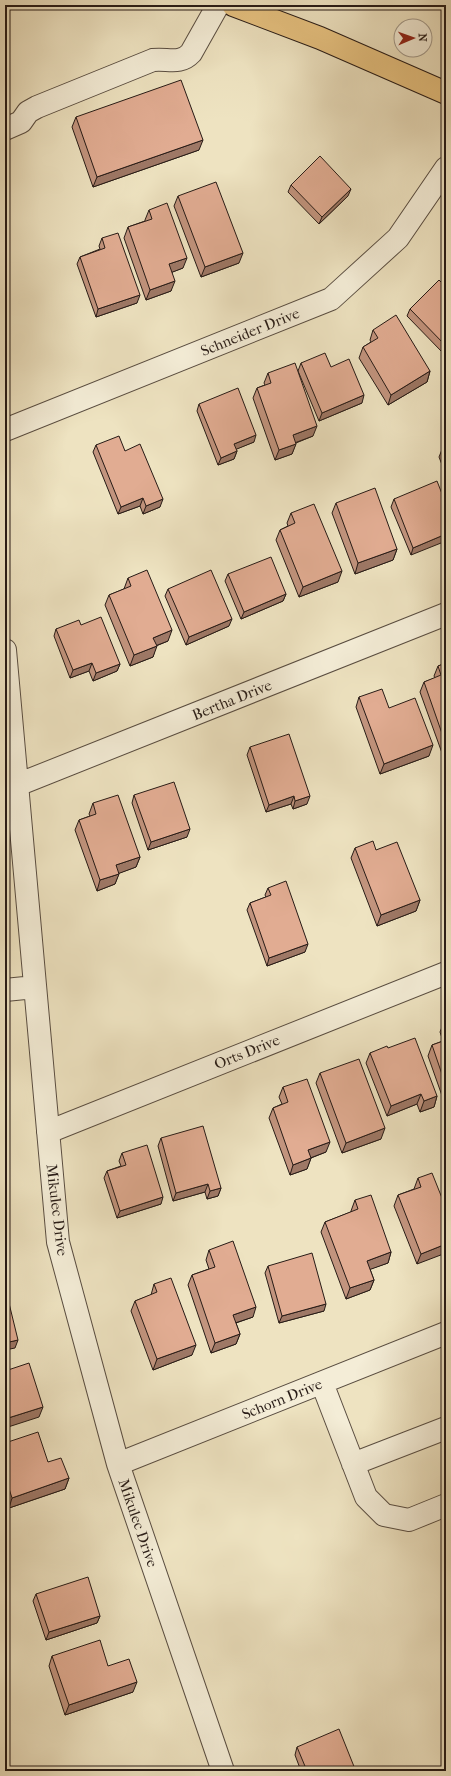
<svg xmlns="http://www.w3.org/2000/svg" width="451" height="1776" font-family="'IM FELL French Canon',serif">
<rect width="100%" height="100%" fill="#eee3c1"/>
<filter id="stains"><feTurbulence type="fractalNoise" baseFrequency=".005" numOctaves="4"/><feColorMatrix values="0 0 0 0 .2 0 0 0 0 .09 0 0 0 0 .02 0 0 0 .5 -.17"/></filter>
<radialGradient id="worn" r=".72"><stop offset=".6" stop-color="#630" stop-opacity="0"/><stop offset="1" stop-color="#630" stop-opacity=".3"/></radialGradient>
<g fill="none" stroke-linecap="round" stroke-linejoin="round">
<g stroke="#594d41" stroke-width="24">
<path id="minor" d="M5,129L21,122L28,112L37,107L153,60C167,58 180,65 191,53L218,5
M5,430L331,299L398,238L446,168
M5,650L58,1242L118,1464L223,1771
M17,785L446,614
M5,990L35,987
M48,1132L446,973
M322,1383L366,1497L384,1515L409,1520L446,1505
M118,1464L446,1333
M353,1464L446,1428"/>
</g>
<g stroke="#271b16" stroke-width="24">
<path id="major" d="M233,5L320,38L446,93"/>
</g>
<use href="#minor" stroke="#f4edd7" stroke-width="22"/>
<use href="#major" stroke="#e7c280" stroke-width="22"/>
</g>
<path fill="#c2947e" stroke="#271b16" d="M76,117L199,150L93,187L72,127Z
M291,185L348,196L319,224L288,192Z
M178,196L239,263L201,277L174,206Z
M149,210L183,268L172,272L171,291L146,300L124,238L128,227L145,221V220Z
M102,238L137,303L96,317L77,264L80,257L100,249L99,246Z
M446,269V275L444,274Z
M446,287V351L443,353L407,316L410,309Z
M373,330L430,371L427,382L388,405L359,358L363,347L371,342L370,340Z
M301,363L331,367L362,403L319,421L298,371Z
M268,373L313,436L296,443L292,454L275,460L253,398L257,388L265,385L264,383Z
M199,404L254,442L236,449L237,451L234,459L218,465L197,411Z
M96,445L125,451L160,507L143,514L140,506L118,514L93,452Z
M446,446V475L439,457L443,447Z
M394,499L446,504L411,555L391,507Z
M336,503L397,549L393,560L355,574L332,513Z
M291,513L338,582L299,597L276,540L280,530L288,526L287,523Z
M228,574L286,594L283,601L241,619L225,581Z
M128,578L168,641L156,646L153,657L130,666L105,605L109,595L124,589Z
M168,589L229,626L186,645L165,596Z
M81,625L120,664L117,671L93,681L89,671L70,678L54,636L56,629Z
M446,663V751L442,753L420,692L424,682L435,678L434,676L438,666Z
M359,697L389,708L429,756L380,774L356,707Z
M250,747L307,804L293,809L291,804L266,812L247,755Z
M134,795L187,837L148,850L132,803Z
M93,803L140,857L136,867L119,873L115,884L97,891L75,830L79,820L90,816L89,814Z
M355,848L376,850L420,900L416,911L377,926L351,858Z
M268,888L305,952L267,966L247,910L250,903L266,897L265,895Z
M444,1022L446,1029V1107L428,1056L432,1045L443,1041L440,1032Z
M388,1048L437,1096L434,1107L420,1112L417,1104L387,1116L366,1063L370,1053Z
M320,1073L381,1139L342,1153L316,1083Z
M283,1087L326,1152L311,1158L307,1169L290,1175L269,1118L273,1108L282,1104L279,1097Z
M161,1138L221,1188L218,1196L207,1199L205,1192L173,1201L158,1146Z
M122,1153L161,1204L117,1218L104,1178L107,1171L121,1166L119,1161Z
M418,1178L446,1208L417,1264L394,1206L398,1195L414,1189Z
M355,1200L391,1252L388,1263L370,1269L374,1280L370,1290L346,1299L321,1232L325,1222L351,1212V1211Z
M209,1250L253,1317L236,1323L240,1334L236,1344L211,1353L188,1285L192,1275L209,1269L206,1260Z
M268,1266L324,1311L279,1323L265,1273Z
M154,1284L192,1355L153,1370L131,1311L135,1301L151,1295Z
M5,1443L48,1462L69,1478L65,1489L9,1508L5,1498Z
M36,1594L100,1616L97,1623L46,1640L33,1601Z
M52,1656L108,1666L133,1692L65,1715L49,1666Z
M297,1747L355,1769V1771H301L295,1755Z"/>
<path fill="#9e7866" stroke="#271b16" d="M203,140L199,150L93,187L97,177Z
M351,189L348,196L319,224L322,217Z
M243,253L239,263L201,277L205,267Z
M187,258L183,268L165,275L169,264Z
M175,281L171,291L146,300L150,290Z
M140,295L137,303L96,317L98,309Z
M446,346V351L443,353Z
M430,371L427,382L388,405L391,395Z
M364,395L362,403L319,421L322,413Z
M317,426L313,436L289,445L293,435Z
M256,435L254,442L232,451L234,444Z
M296,444L292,454L275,460L279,450Z
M237,451L234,459L218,465L221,458Z
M143,498L140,506L118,514L121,507Z
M163,499L160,507L143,514L146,506Z
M446,534V541L411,555L413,548Z
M397,549L393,560L355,574L358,563Z
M342,571L338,582L299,597L303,587Z
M286,594L283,601L241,619L244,612Z
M232,619L229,626L186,645L189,637Z
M172,630L168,641L150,648L153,638Z
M157,646L153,657L130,666L134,655Z
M92,663L89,671L70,678L73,670Z
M120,664L117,671L93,681L96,673Z
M445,742H446V751L442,753Z
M433,745L429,756L380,774L384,764Z
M294,796L291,804L266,812L269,805Z
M310,796L307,804L293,809L295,801Z
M190,829L187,837L148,850L151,842Z
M140,857L136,867L112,876L116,865Z
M119,874L115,884L97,891L100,880Z
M420,900L416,911L377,926L381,915Z
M308,944L305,952L267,966L269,958Z
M421,1094L417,1104L387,1116L391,1106Z
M437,1096L434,1107L420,1112L424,1101Z
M385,1128L381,1139L342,1153L346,1143Z
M330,1142L326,1152L305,1160L308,1150Z
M311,1158L307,1169L290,1175L293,1165Z
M208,1184L205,1192L173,1201L176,1193Z
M221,1188L218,1196L207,1199L210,1191Z
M163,1197L161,1204L117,1218L120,1211Z
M446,1244V1253L417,1264L421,1254Z
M391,1252L388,1263L363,1272L367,1261Z
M374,1280L370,1290L346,1299L350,1288Z
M326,1304L324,1311L279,1323L282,1316Z
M256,1307L253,1317L229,1325L233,1315Z
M240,1334L236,1344L211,1353L215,1343Z
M18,1340L15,1348L5,1350V1343Z
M196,1345L192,1355L153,1370L157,1359Z
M43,1407L39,1417L5,1428V1419Z
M69,1478L65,1489L9,1508L12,1498Z
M100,1616L97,1623L46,1640L49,1632Z
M137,1682L133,1692L65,1715L69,1705Z"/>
<path fill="#e1ac92" stroke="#271b16" d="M181,80L203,140L97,177L76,117Z
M320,156L351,189L322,217L291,185Z
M216,182L243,253L205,267L178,196Z
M167,203L187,258L169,264L175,281L150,290L128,227L152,219L149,210Z
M118,233L140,295L98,309L80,257L105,248L102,238Z
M439,280L446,287V346L410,309Z
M396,315L430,371L391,395L363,347L378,338L373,330Z
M325,353L331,367L349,359L364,395L322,413L301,363Z
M295,363L317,426L293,435L296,444L279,450L257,388L271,383L268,373Z
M238,388L256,435L234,444L237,451L221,458L199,404Z
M119,436L125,451L140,444L163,499L146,506L143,498L121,507L96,445Z
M446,446V455L443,447Z
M437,481L446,504V534L413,548L394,499Z
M375,488L397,549L358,563L336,503Z
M314,504L342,571L303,587L280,530L295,523L291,513Z
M271,557L286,594L244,612L228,574Z
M147,570L172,630L153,638L157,646L134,655L109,595L131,586L128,578Z
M211,570L232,619L189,637L168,589Z
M101,617L120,664L96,673L92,663L73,670L56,629L79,620L81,625Z
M446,663V742H445L424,682L441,675L438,666Z
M382,689L389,708L415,698L433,745L384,764L359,697Z
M289,734L310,796L295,801L294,796L269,805L250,747Z
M174,782L190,829L151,842L134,795Z
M118,795L140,857L116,865L119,874L100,880L79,820L96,814L93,803Z
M373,841L376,850L397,842L420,900L381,915L355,848Z
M286,881L308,944L269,958L250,903L271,895L268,888Z
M446,1021V1029L444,1022Z
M415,1038L437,1096L424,1101L421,1094L391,1106L370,1053L387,1046L388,1048Z
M446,1040V1086L432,1045Z
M359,1059L385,1128L346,1143L320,1073Z
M307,1079L330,1142L308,1150L311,1158L293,1165L273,1108L288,1102L283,1087Z
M203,1126L221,1188L210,1191L208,1184L176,1193L161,1138Z
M147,1145L163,1197L120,1211L107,1171L126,1165L122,1153Z
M432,1173L446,1208V1244L421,1254L398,1195L421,1187L418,1178Z
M371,1195L391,1252L367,1261L374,1280L350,1288L325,1222L358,1209L355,1200Z
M233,1241L256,1307L233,1315L240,1334L215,1343L192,1275L215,1267L209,1250Z
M312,1253L326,1304L282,1316L268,1266Z
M171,1278L196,1345L157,1359L135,1301L157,1292L154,1284Z
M7,1295L18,1340L5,1343V1296Z
M29,1363L43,1407L5,1419V1371Z
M38,1432L48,1462L61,1458L69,1478L12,1498L5,1476V1443Z
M88,1577L100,1616L49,1632L36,1594Z
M100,1640L108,1666L129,1659L137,1682L69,1705L52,1656Z
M339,1729L355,1769L351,1771H307L297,1747Z"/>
<g text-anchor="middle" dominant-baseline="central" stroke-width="3.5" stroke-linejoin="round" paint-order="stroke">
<g font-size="15" fill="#271b16" stroke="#f4edd7">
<text transform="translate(250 332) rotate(-22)">Schneider Drive</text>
<text transform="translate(232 700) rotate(-22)">Bertha Drive</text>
<text transform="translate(247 1052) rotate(-22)">Orts Drive</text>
<text transform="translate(57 1210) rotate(83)">Mikulec Drive</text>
<text transform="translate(282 1399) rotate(-22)">Schorn Drive</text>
<text transform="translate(138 1523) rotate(71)">Mikulec Drive</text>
</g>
</g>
<rect width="451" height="1776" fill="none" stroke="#eee3c1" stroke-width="20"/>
<rect x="6" y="6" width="439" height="1764" fill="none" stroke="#271b16" stroke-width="2"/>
<rect x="10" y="10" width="431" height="1756" fill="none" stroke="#271b16"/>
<g transform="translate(413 38) rotate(88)"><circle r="19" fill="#f4edd7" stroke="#a2998a"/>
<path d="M0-3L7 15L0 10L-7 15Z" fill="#8f2418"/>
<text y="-6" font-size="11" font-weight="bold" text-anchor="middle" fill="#271b16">N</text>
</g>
<rect width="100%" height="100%" filter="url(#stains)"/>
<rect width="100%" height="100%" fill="url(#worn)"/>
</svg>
